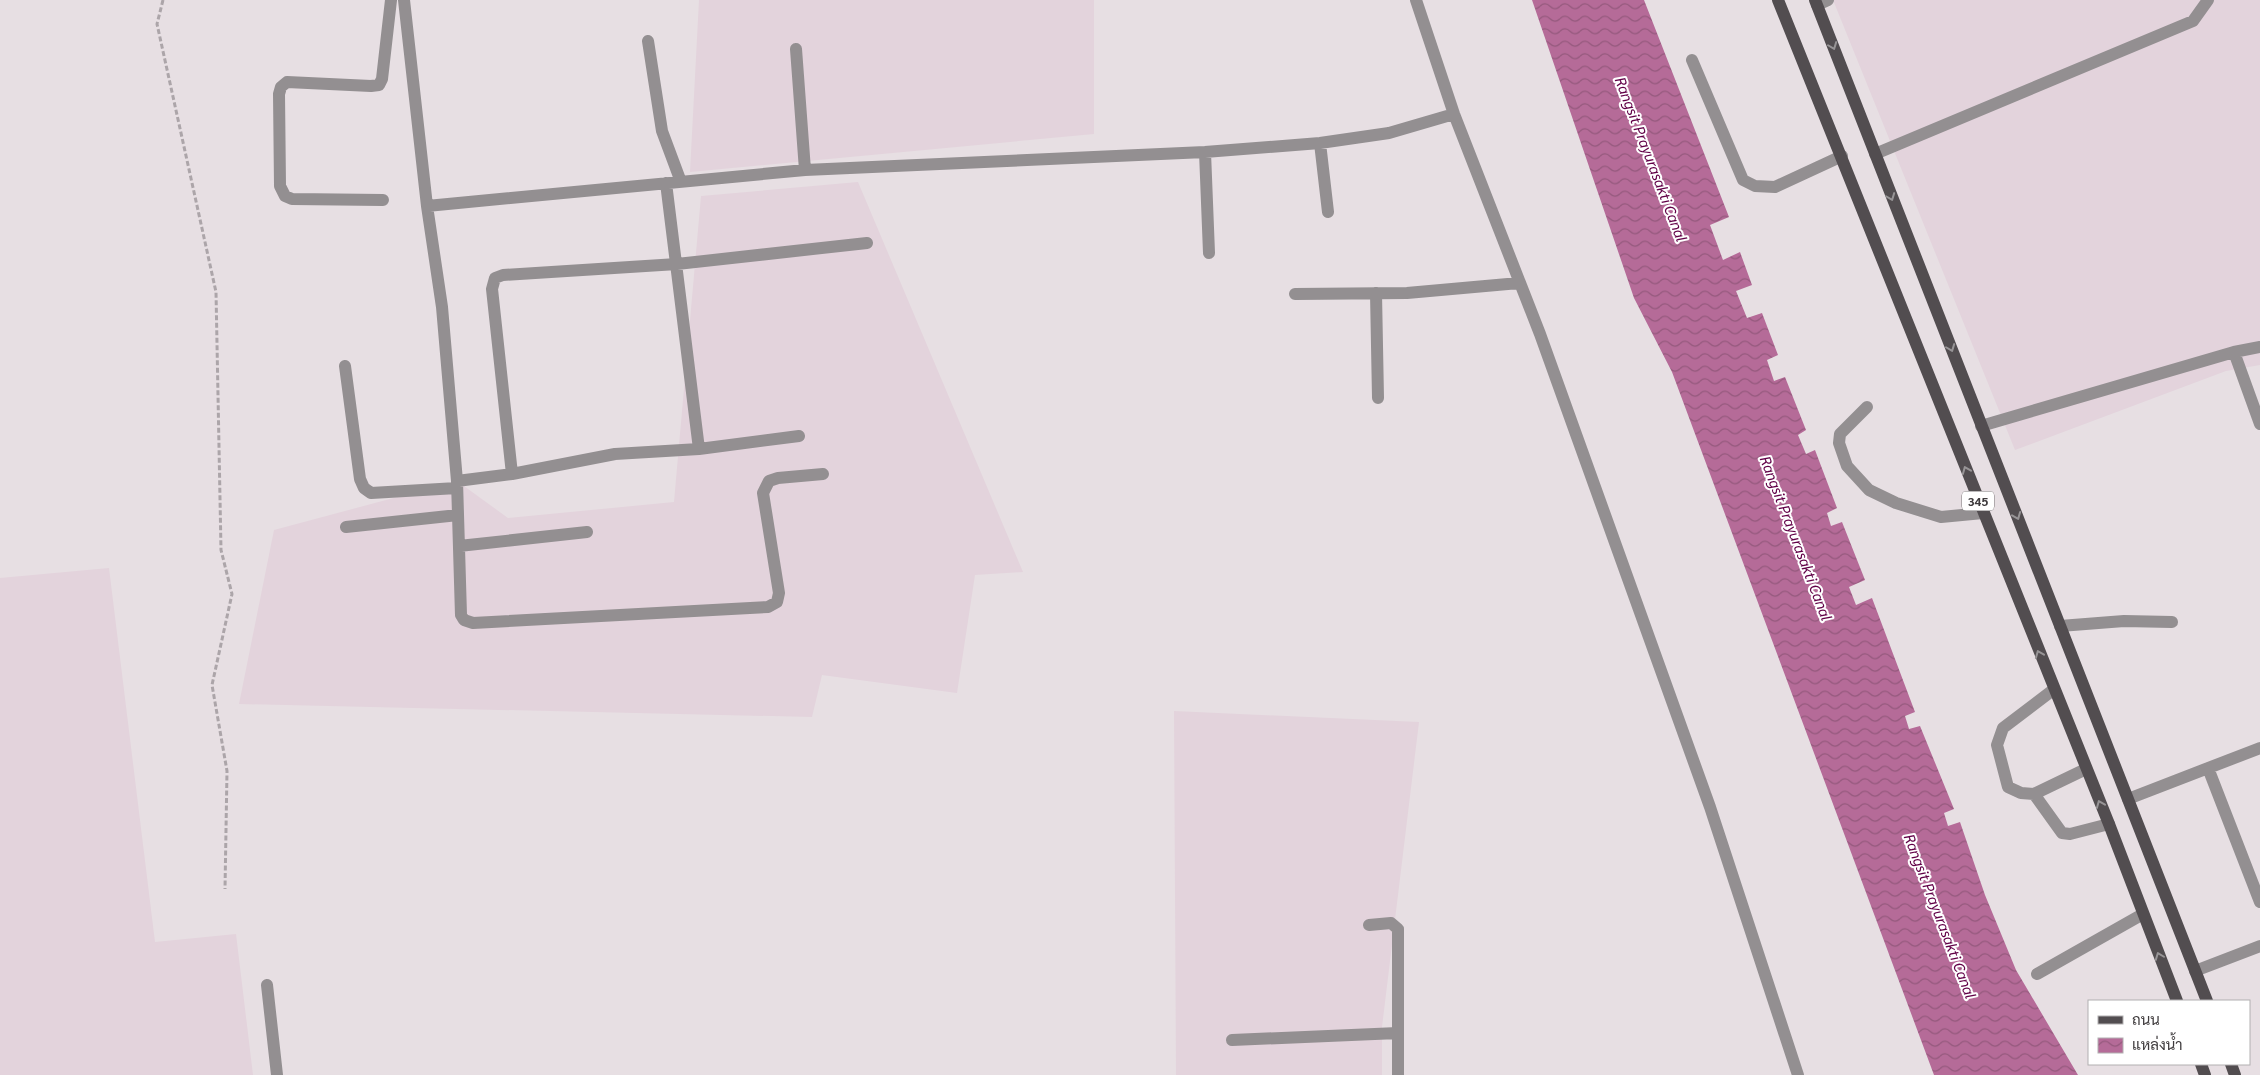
<svg xmlns="http://www.w3.org/2000/svg" width="2260" height="1075" font-family="Georgia,Sarabun,serif">
<defs>
<pattern id="water-waves" width="16" height="10" patternUnits="userSpaceOnUse" patternTransform="scale(1.25)"><rect width="16" height="10" fill="#b56b98"/><path d="M0 5q4-4 8 0t8 0" fill="none" stroke="#95597d"/></pattern>
</defs>
<rect width="100%" height="100%" fill="#e7dfe3"/>
<path fill="#e3d3dc" d="M699,0H1094V134L690,172Z
M1833,0H2260V365L2226,371L2015,450Z
M858,182L1023,572L975,575L957,693L822,675L812,717L239,704L274,530L457,481L508,518L674,502L701,196Z
M109,568L155,942L236,934L253,1075H0V578Z
M1174,711L1419,722L1382,1027V1075H1176Z"/>
<path fill="url(#water-waves)" d="M1532,0H1644L1729,217L1710,225L1723,260L1740,252L1752,285L1736,291L1747,318L1762,313L1778,355L1767,360L1774,381L1785,377L1806,430L1798,435L1806,454L1815,450L1837,508L1827,513L1831,526L1842,522L1865,580L1849,587L1856,605L1872,598L1915,712L1905,716L1909,729L1920,726L1954,809L1944,813L1948,826L1960,822L1985,895L2016,970L2078,1075H1934L1672,372L1634,298Z"/>
<g fill="none" stroke-linecap="round" stroke-linejoin="round">
<path stroke="#aca5a9" stroke-width="3" stroke-dasharray="5 2.5" stroke-linecap="butt" d="M163,0L157,24L216,292L221,550L232,594L212,685L227,771L225,889"/>
<path stroke="#938f91" stroke-width="12" d="M404,0L427,206L442,307L457,481L461,615L464,620L473,623L768,607L777,602L779,593L763,493L769,481L778,478L823,474
M1416,0L1454,114L1540,334L1710,807L1798,1075
M1817,5L1828,0
M648,41L662,131L681,182
M796,49L805,170
M1692,60L1743,180L1755,186L1775,187L1842,156
M1320,143L1328,212
M1205,152L1209,253
M1875,154L2193,21L2208,0
M666,183L699,449
M383,200L292,199L285,196L280,186L279,94L281,87L287,82L371,86L379,85L382,79L391,0
M427,206L805,170L1205,152L1320,143L1389,133L1454,114
M1376,293L1378,398
M1295,294L1407,293L1519,283
M2234,352L2260,424
M345,366L360,479L364,488L371,493L457,488
M1867,407L1840,434L1839,443L1847,466L1869,490L1896,503L1941,517L1983,513
M1981,426L2234,352L2260,347
M512,474L615,454L699,449L799,436
M457,481L512,474L492,289L495,278L503,275L677,264L867,243
M346,527L458,515
M459,546L587,532
M2060,626L2124,621L2172,622
M2053,690L2003,728L1997,745L2008,787L2021,793L2034,794L2086,769
M2208,768L2260,902
M2034,794L2062,833L2070,834L2109,824
M2128,799L2260,748
M1369,925L1391,923L1398,929V1075
M2195,971L2260,946
M2037,974L2143,914
M267,985L277,1075
M1232,1040L1398,1033"/>
<path stroke="#524d50" stroke-width="12" d="M1778,0L2109,824L2177,1001
M1815,0L2207,1001
M2201,1064L2205,1075
M2231,1064L2235,1075"/>
</g>
<defs><path id="oneway-chevron" d="M-2-3.5L2.5 0L-2 3.5" fill="none" stroke-width="1.6" stroke-linecap="round" stroke-linejoin="round" transform="scale(1.25)"/></defs>
<g stroke="#979496">
<use href="#oneway-chevron" transform="translate(1833 46) rotate(69)"/>
<use href="#oneway-chevron" transform="translate(1891 197) rotate(69)"/>
<use href="#oneway-chevron" transform="translate(1951 348) rotate(69)"/>
<use href="#oneway-chevron" transform="translate(1966 470) rotate(-112)"/>
<use href="#oneway-chevron" transform="translate(2017 516) rotate(68)"/>
<use href="#oneway-chevron" transform="translate(2039 654) rotate(-112)"/>
<use href="#oneway-chevron" transform="translate(2100 804) rotate(-112)"/>
<use href="#oneway-chevron" transform="translate(2159 956) rotate(-111)"/>
</g>
<g text-anchor="middle" dominant-baseline="central" stroke-width="4" stroke-linejoin="round" paint-order="stroke">
<rect fill="#fff" stroke="#787576" stroke-width="1" x="1962" y="491.5" width="32" height="19" rx="4"/>
<g font-size="12" font-weight="bold" fill="#3e3a3c">
<text x="1978" y="501">345</text>
</g>
<g font-size="15" font-style="italic" fill="#610147" stroke="#fff">
<text transform="translate(1652 159) rotate(69)">Rangsit Prayurasakti Canal</text>
<text transform="translate(1797 538) rotate(69)">Rangsit Prayurasakti Canal</text>
<text transform="translate(1941 916) rotate(69)">Rangsit Prayurasakti Canal</text>
</g>
</g>
<rect x="2088" y="1000" width="162" height="65" fill="#ffffff" stroke="#b2b0b1"/>
<rect x="2098" y="1016" width="25" height="8" fill="#524d50" stroke="#b2b0b1"/>
<text x="2132" y="1025" font-size="15" fill="#3e3a3c">ถนน</text>
<rect x="2098" y="1038" width="25" height="15" fill="url(#water-waves)" stroke="#b2b0b1"/>
<text x="2132" y="1050" font-size="15" fill="#3e3a3c">แหล่งน้ำ</text>
</svg>
